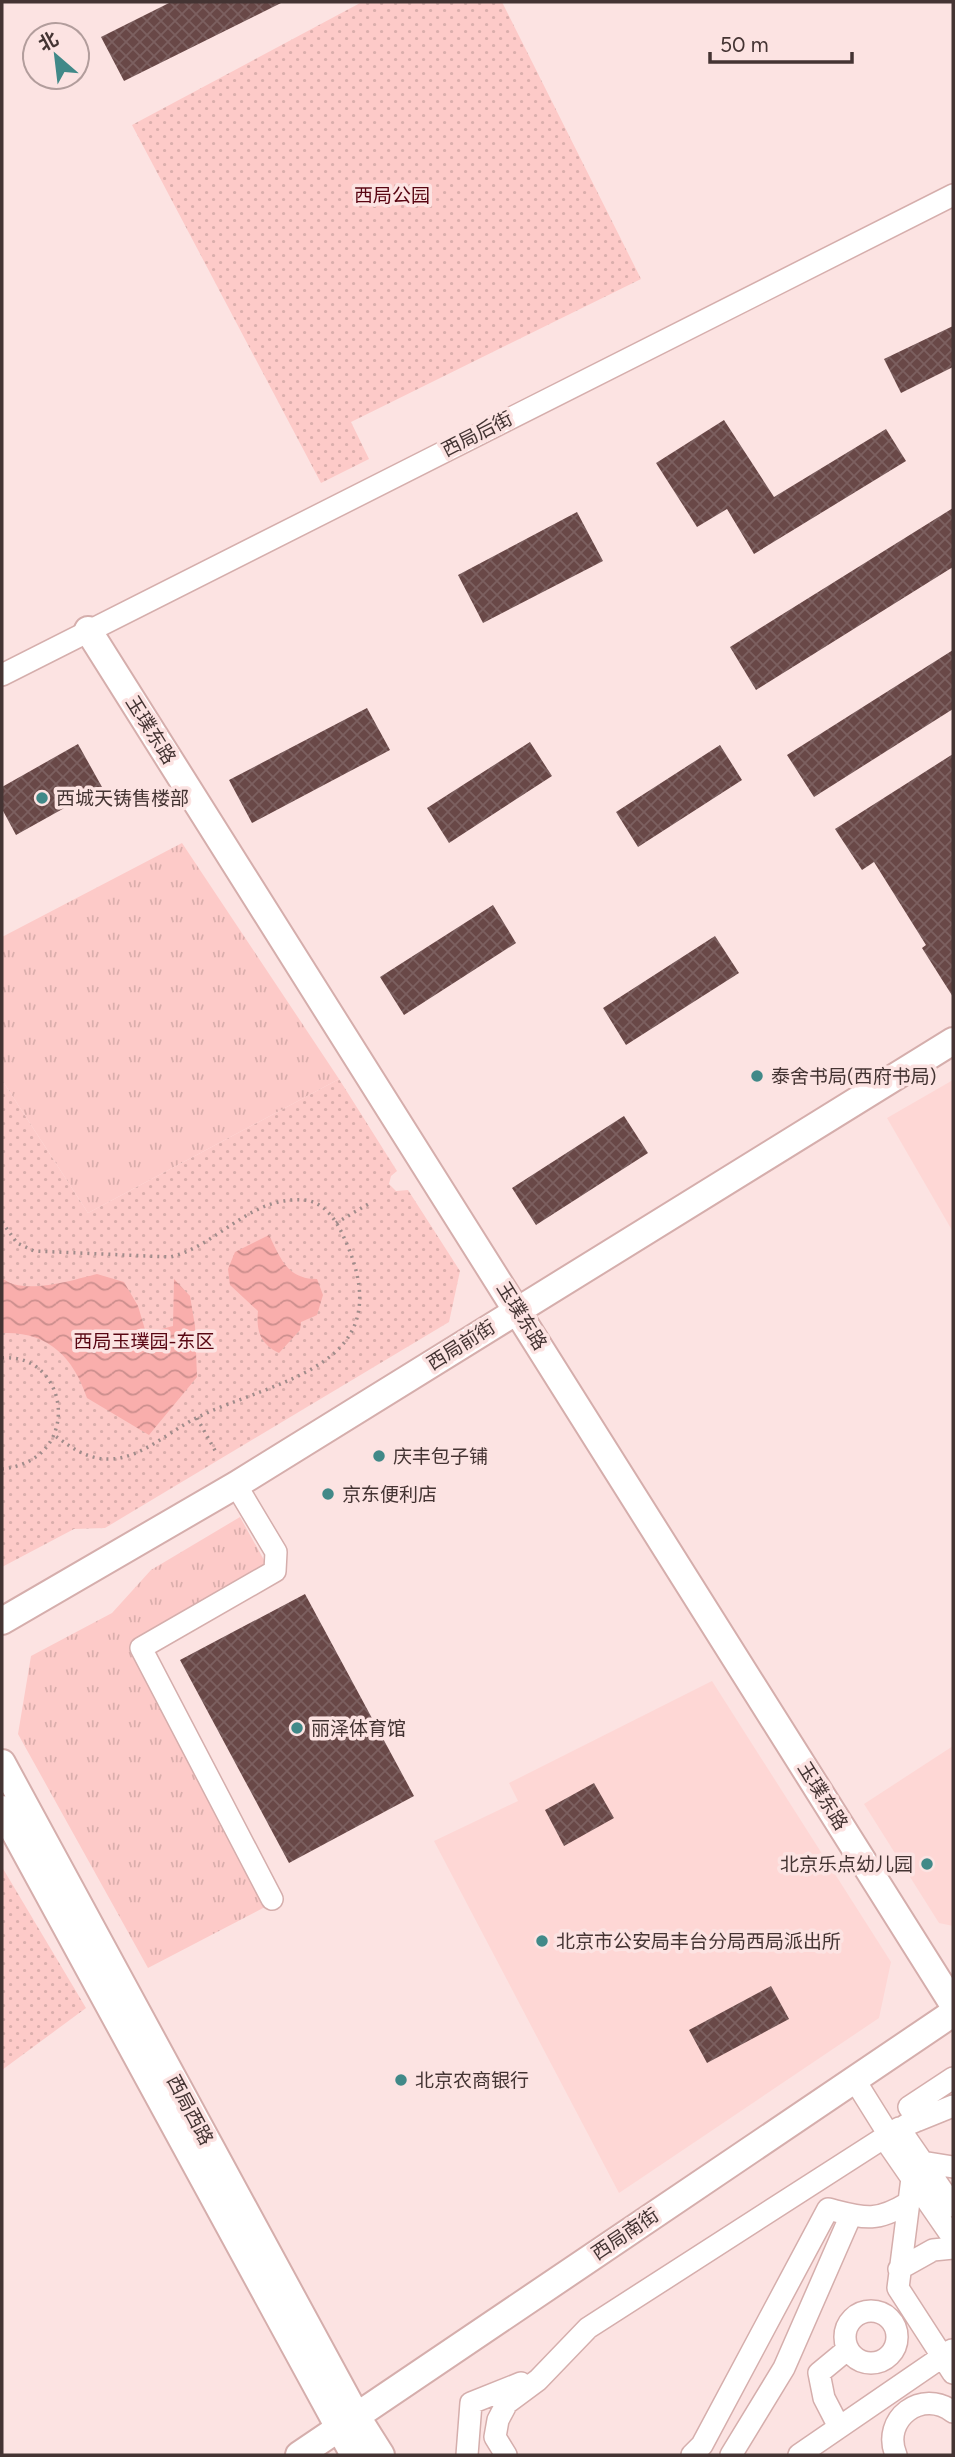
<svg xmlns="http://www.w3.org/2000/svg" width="955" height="2457" font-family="Figtree,'Noto Sans SC',sans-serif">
<defs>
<pattern id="grass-tufts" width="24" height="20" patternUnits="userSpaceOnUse" patternTransform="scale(1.75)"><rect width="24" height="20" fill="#fdcac8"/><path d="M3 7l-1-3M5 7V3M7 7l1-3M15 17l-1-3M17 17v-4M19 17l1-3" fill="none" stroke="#daaeac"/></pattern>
<pattern id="park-dots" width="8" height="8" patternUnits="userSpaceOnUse" patternTransform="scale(1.75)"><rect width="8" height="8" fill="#fdcac8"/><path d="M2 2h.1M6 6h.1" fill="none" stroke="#daaeac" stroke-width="1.8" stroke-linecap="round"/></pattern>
<pattern id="water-waves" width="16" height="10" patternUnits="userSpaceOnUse" patternTransform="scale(1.75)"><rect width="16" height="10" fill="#f9aeac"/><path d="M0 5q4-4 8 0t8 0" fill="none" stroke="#cb8e8d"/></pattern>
<pattern id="building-cross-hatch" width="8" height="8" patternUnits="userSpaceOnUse" patternTransform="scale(1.75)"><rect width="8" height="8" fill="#694847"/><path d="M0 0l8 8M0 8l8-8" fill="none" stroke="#7c6060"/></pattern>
</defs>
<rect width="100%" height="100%" fill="#fce3e2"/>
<path fill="#fed7d5" d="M953,1080V1232L887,1118Z
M712,1681L891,1962L879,2018L619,2193L434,1841L518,1801L509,1783Z
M953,1746V1926L939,1923L864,1804Z"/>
<path fill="url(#grass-tufts)" d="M182,843L339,1079L88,1213L2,1080V937Z
M240,1517L264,1560V1569L131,1645L265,1907L148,1968L18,1734L31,1656L112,1613L151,1570Z"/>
<path fill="url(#park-dots)" d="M362,2H502L641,279L351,422L369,459L321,483L132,125Z
M339,1079L397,1171L391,1176L389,1184L396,1191L408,1190L460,1271L449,1322L105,1528L74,1529L2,1567V1080L88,1213Z
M2,1867L86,2008L2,2070Z"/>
<path fill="url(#water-waves)" d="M269,1235C281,1259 287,1279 317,1279L323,1295L317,1315L301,1322L300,1330L279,1353C260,1344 256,1330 258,1311L230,1285L228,1269L235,1252Z
M97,1274L124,1282L138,1306L146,1333L173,1326L174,1279L190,1296L195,1326L197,1377L149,1435L87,1398C73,1356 47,1331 2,1333V1278C22,1296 73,1280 97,1274Z"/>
<path fill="url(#building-cross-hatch)" d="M171,2H283L124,81L101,37Z
M953,326V367L901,393L884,359Z
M724,420L774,497L886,429L906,461L754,554L727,509L697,527L656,463Z
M953,508V567L756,690L730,647Z
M577,512L603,561L483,623L458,575Z
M953,650V709L814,797L787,755Z
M367,708L390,750L252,823L229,780Z
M530,742L552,776L449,843L427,808Z
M78,744L102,787L16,835L2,809V787Z
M720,745L742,780L638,847L616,812Z
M953,754V997L922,948L926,945L874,862L862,870L835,829Z
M493,905L516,943L404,1015L380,977Z
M715,936L739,973L626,1045L603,1008Z
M624,1116L648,1153L536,1225L512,1188Z
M305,1594L414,1796L289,1863L180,1660Z
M594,1783L614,1818L564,1846L545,1810Z
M771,1986L789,2019L707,2063L689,2030Z"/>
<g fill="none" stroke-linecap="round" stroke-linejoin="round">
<g stroke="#d5aeac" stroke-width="24">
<path id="minor" d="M2,675L953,195
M236,1485L276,1552L275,1571L141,1648L272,1899
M854,2079L889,2135
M918,2120L909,2107L953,2078
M906,2125L953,2106
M884,2138L953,2238
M922,2162L953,2167
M912,2178L898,2288L953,2373
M899,2269L933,2250L953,2248
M845 2337a26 26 0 1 1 52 0a26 26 0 1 1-52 0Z
M839,2427L824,2398L819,2373L848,2349
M467,2455L471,2403L521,2383
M506,2455L495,2437L498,2420L507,2403L538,2380L588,2328L899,2128L953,2206
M692,2455L702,2445L828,2209C864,2218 875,2223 908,2203
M731,2455L784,2368L851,2215
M799,2455L952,2350
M896,2455C881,2419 922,2388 953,2412"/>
</g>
<g stroke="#d5aeac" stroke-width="30">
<path id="tertiary" d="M88,630L953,2004
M2,1621L236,1485L953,1041
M2,1763L357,2417L381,2455
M2,1809L354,2455
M299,2455L953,2013"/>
</g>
<path stroke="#a08c8b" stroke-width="3.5" stroke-dasharray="2 5" stroke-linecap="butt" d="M2,1222L17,1243L34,1251L170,1257C218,1246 249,1196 304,1200C326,1202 338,1223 346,1242C401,1368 278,1378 196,1418C170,1431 141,1458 111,1459C88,1460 72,1448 54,1435
M336,1223L370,1203
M2,1358C69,1352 85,1460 2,1469
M197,1418L217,1454"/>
<use href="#minor" stroke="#fff" stroke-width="21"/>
<use href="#tertiary" stroke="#fff" stroke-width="26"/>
</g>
<g fill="#418988" stroke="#fce3e2" stroke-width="2.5">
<circle cx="42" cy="798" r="7"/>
<circle cx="757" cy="1076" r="7"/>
<circle cx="379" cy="1456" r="7"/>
<circle cx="328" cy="1494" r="7"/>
<circle cx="297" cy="1728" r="7"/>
<circle cx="927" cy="1864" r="7"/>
<circle cx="542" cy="1941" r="7"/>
<circle cx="401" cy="2080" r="7"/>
</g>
<g text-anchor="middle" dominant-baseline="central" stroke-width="7" stroke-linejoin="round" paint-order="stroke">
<g font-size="19" fill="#580512" stroke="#fce3e2">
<text x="392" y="195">西局公园</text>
<text x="144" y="1341">西局玉璞园-东区</text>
</g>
<g font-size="19" fill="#443433" stroke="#fce3e2">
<text transform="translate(477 434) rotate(-27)">西局后街</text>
<text transform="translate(151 730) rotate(58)">玉璞东路</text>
<text transform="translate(522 1316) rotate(58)">玉璞东路</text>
<text transform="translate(461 1345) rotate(-32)">西局前街</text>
<text transform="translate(823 1796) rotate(58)">玉璞东路</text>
<text transform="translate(190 2110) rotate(62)">西局西路</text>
<text transform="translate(625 2234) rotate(-34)">西局南街</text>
</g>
<g font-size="19" fill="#443433" stroke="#fce3e2" text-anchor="start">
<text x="56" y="798">西城天铸售楼部</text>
<text x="771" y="1076">泰舍书局(西府书局)</text>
<text x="393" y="1456">庆丰包子铺</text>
<text x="342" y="1494">京东便利店</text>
<text x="311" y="1728">丽泽体育馆</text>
<text x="913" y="1864" text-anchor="end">北京乐点幼儿园</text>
<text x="556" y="1941">北京市公安局丰台分局西局派出所</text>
<text x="415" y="2080">北京农商银行</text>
</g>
</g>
<rect width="955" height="2457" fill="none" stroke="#443433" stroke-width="7"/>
<g transform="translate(56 56) rotate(332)"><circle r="33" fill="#fce3e2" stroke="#b29d9c" stroke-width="2"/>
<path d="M0-5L12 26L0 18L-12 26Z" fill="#418988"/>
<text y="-10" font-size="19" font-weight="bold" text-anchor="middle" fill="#443433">北</text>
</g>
<path d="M710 52v10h142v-10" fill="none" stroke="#443433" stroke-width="3.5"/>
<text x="720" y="52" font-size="21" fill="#443433" stroke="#fce3e2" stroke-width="5" paint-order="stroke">50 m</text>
</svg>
